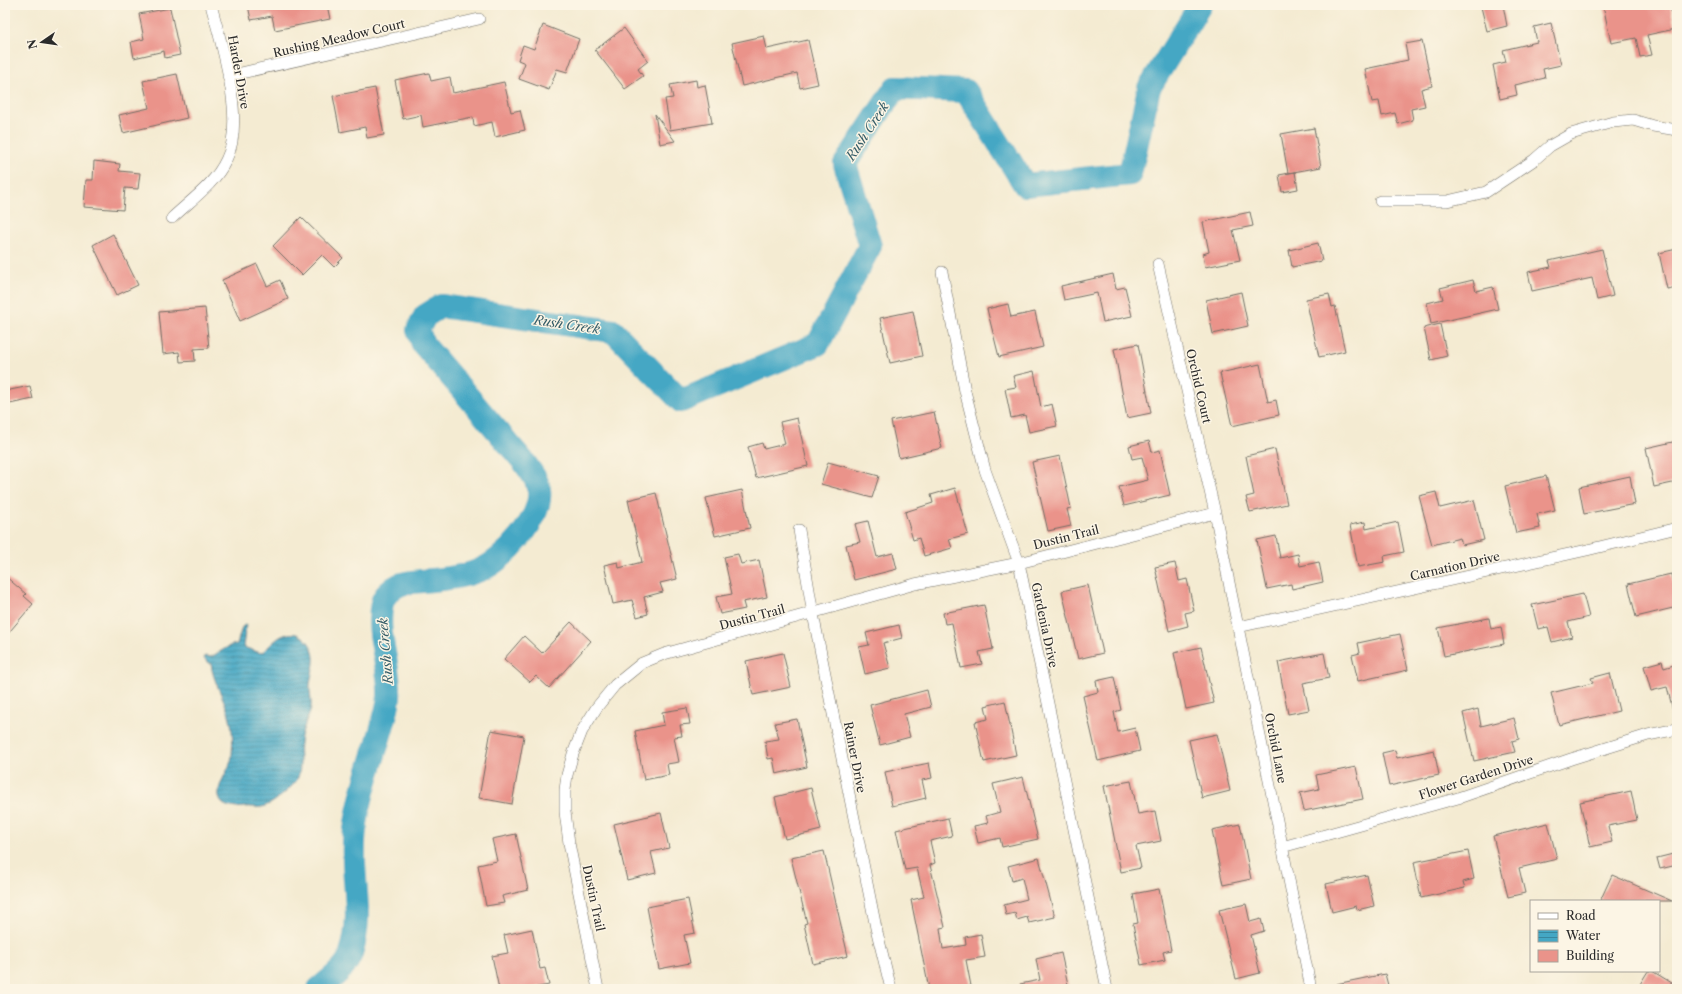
<svg xmlns="http://www.w3.org/2000/svg" width="1682" height="994" font-family="'Libre Caslon Text',serif">
<defs>
<pattern id="water-rules" width="6" height="5" patternUnits="userSpaceOnUse"><rect width="6" height="5" fill="#44a7c4"/><path d="M0 2.5h6" fill="none" stroke="#39889f"/></pattern>
</defs>
<rect width="100%" height="100%" fill="#fcf5e5"/>
<filter id="ink" filterUnits="userSpaceOnUse"><feTurbulence type="fractalNoise" baseFrequency=".025" numOctaves="2"/><feDisplacementMap in="SourceGraphic" scale="8" xChannelSelector="R" yChannelSelector="G"/><feConvolveMatrix kernelMatrix="1 2 1 2 8 2 1 2 1" color-interpolation-filters="sRGB"/></filter>
<filter id="wash" filterUnits="userSpaceOnUse"><feTurbulence type="fractalNoise" baseFrequency=".012" numOctaves="4" result="noise"/><feDisplacementMap in="SourceGraphic" scale="16" xChannelSelector="R" yChannelSelector="G"/><feGaussianBlur stdDeviation="0.9" result="paint"/><feColorMatrix in="noise" values="0 0 0 0 0 0 0 0 0 0 0 0 0 0 0 0 0 1.4 0 .05"/><feComposite in="paint" operator="in"/></filter>
<g filter="url(#wash)">
<rect width="100%" height="100%" fill="#f4ebd2"/>
<path fill="url(#water-rules)" stroke="#386978" d="M246,624L243,647L261,653C268,648 275,639 282,636C299,628 312,641 314,657C315,666 311,675 310,684C309,692 312,700 311,708C308,720 301,730 300,743C298,755 304,772 294,784C286,792 274,804 262,807C257,808 250,806 244,807C237,808 223,808 220,800C214,785 232,769 232,754C233,741 233,725 228,712C223,696 213,681 211,664L204,659L205,656L211,657L231,645L237,644L242,627Z"/>
<g fill="none" stroke-linecap="round" stroke-linejoin="round">
<path stroke="#44a7c4" stroke-width="24" d="M319,989C330,979 347,968 351,953C365,912 349,872 355,830C359,801 368,773 377,745C381,729 387,714 389,697C391,666 375,635 382,603C384,595 392,588 399,585C406,582 415,582 422,581C441,579 461,578 480,570C504,561 543,518 539,490C538,480 530,471 524,462L423,344L418,330L425,316L441,306L613,331L681,401L818,344L870,246L845,164L895,88L966,91L1025,185L1130,174L1149,88L1200,5"/>
</g>
<g id="blocks">
<path fill="#ea938a" d="M248,5H327L330,19L275,30L272,16L251,20Z
M1488,5H1503L1507,26L1487,31L1481,7Z
M1603,5H1670L1675,29L1647,35L1652,55L1640,57L1636,38L1611,43Z
M170,8L180,55L165,58L164,51L134,58L131,42L144,39L139,14Z
M1551,23L1561,65L1543,69L1545,78L1515,85L1517,95L1500,99L1493,65L1506,62L1503,50L1537,42L1534,27Z
M543,25L579,39L567,72L557,69L549,90L519,79L525,63L518,60L523,45L534,49Z
M624,28L648,61L638,69L643,76L625,89L595,50Z
M764,36L767,49L808,40L818,84L800,88L797,73L742,86L732,43Z
M1422,41L1432,86L1421,89L1425,106L1411,109L1413,120L1398,124L1395,113L1382,116L1379,101L1372,102L1365,69L1408,60L1405,44Z
M429,73L431,81L450,77L453,93L504,82L511,112L520,110L525,130L495,137L492,122L474,126L473,117L423,127L421,115L403,119L395,80Z
M177,74L187,118L123,133L119,115L149,108L143,81Z
M696,80L697,87L705,85L712,123L670,130L665,99L673,98L670,85Z
M375,88L384,135L367,138L365,127L340,132L333,96Z
M655,114L675,141L660,144Z
M1314,128L1321,167L1288,173L1281,134Z
M94,161L120,164L119,171L140,173L138,189L125,188L123,210L84,207L86,180H93Z
M1295,172L1298,189L1282,192L1279,175Z
M1250,212L1253,226L1233,230L1240,260L1205,267L1203,254L1209,252L1203,222Z
M301,217L343,258L334,267L322,255L302,275L273,246Z
M113,234L138,285L117,295L93,245Z
M1318,243L1322,261L1292,267L1289,250Z
M1602,249L1613,296L1597,300L1592,278L1532,291L1528,272L1551,267L1549,261Z
M1677,249V287L1667,289L1659,253Z
M257,264L267,286L280,280L288,299L240,321L222,280Z
M1113,274L1116,289L1125,287L1132,316L1103,322L1097,293L1064,300L1061,286Z
M1473,280L1476,291L1493,287L1498,309L1431,324L1427,303L1443,299L1440,288Z
M1241,292L1248,326L1213,334L1206,300Z
M1329,294L1332,307L1335,306L1345,351L1319,357L1306,299Z
M1008,304L1011,317L1035,312L1043,347L999,357L987,309Z
M205,308L209,348L194,349L195,361L180,362L179,352L163,354L159,312Z
M913,311L922,356L890,363L880,318Z
M1440,324L1447,356L1431,360L1424,328Z
M1138,344L1151,413L1127,418L1114,349Z
M1260,364L1268,402L1276,400L1279,415L1232,426L1220,373Z
M1034,371L1041,407L1052,404L1057,426L1029,432L1025,415L1011,418L1005,389L1016,387L1013,376Z
M30,386L33,399L5,405V391Z
M934,412L942,448L899,458L891,421Z
M797,418L808,466L756,478L748,447L762,443L764,449L785,444L780,422Z
M1149,441L1152,452L1160,450L1170,495L1124,506L1119,487L1148,480L1142,457L1132,459L1129,446Z
M1677,441V482L1654,487L1646,448Z
M1275,449L1287,504L1250,512L1246,497L1254,495L1246,456Z
M1060,456L1071,508L1067,509L1071,526L1048,531L1032,462Z
M828,462L879,476L872,498L821,484Z
M1546,476L1555,510L1537,514L1540,528L1516,533L1505,486Z
M1630,476L1635,504L1584,514L1579,487Z
M955,488L968,534L949,539L952,548L924,556L919,538L913,540L905,512L933,503L931,495Z
M742,490L750,528L715,536L706,498Z
M1436,492L1440,508L1474,500L1484,540L1462,545L1460,538L1432,545L1419,496Z
M656,493L677,579L660,583L663,592L644,597L648,614L637,617L632,600L613,604L604,565L618,562L619,568L642,562L628,500Z
M868,521L877,557L893,553L897,569L854,580L846,545L860,542L855,524Z
M1365,522L1366,529L1398,522L1404,552L1384,556L1385,562L1358,567L1350,525Z
M1276,536L1280,558L1298,554L1300,566L1319,562L1323,582L1292,589L1291,584L1267,589L1257,540Z
M738,554L741,564L759,560L767,597L743,602L745,609L720,614L716,597L732,594L724,557Z
M1175,563L1179,581L1187,579L1194,611L1185,613L1188,626L1169,631L1155,567Z
M1671,574L1677,598V607L1636,617L1628,584Z
M5,576L26,594L24,596L33,604L5,637Z
M1088,585L1103,653L1078,659L1062,591Z
M1583,594L1589,617L1568,622L1572,637L1552,642L1548,627L1538,629L1532,605Z
M984,605L993,649L979,652L982,664L961,668L952,623L945,624L943,613Z
M1489,618L1491,629L1501,627L1504,644L1444,656L1438,628Z
M571,622L591,641L549,688L536,676L530,682L504,659L524,636L542,653Z
M899,625L902,638L883,643L890,668L865,674L859,647L869,645L866,633Z
M1400,634L1408,670L1358,681L1352,655L1360,653L1358,643Z
M1201,647L1214,703L1186,709L1174,653Z
M783,653L791,687L753,695L746,661Z
M1324,653L1329,678L1303,683L1309,710L1288,714L1278,662Z
M1662,661L1664,668L1677,664V710H1673L1667,687L1651,691L1644,666Z
M1610,673L1619,711L1559,725L1551,693L1593,683L1591,678Z
M1114,677L1121,710L1114,712L1118,732L1135,728L1140,751L1098,761L1083,696L1098,692L1096,681Z
M927,690L931,707L904,714L910,737L880,745L870,705Z
M1005,701L1016,755L984,762L975,722L988,719L985,706Z
M687,708L690,724L680,725L682,736L674,737L679,762L667,764L669,775L644,780L635,731L664,725L662,712Z
M1478,709L1481,726L1514,718L1519,739L1512,741L1515,752L1474,761L1463,713Z
M797,719L807,767L776,774L773,758L768,759L765,741L779,739L775,723Z
M491,730L524,736L512,804L479,798Z
M1217,734L1230,791L1202,798L1189,740Z
M1395,750L1397,758L1434,750L1439,775L1389,786L1382,753Z
M929,763L932,778L922,780L926,798L892,806L885,772Z
M1356,767L1363,799L1304,811L1300,793L1319,789L1316,775Z
M1023,777L1038,839L1002,847L1000,838L978,843L974,826L988,823L986,816L1000,812L993,784Z
M1131,781L1138,814L1155,811L1161,841L1136,846L1141,868L1121,872L1104,786Z
M811,788L821,830L785,839L775,797Z
M1631,791L1637,820L1608,826L1612,842L1590,847L1580,802Z
M661,813L669,848L651,852L656,873L627,880L614,824Z
M948,818L952,836L930,841L935,863L930,865L945,927L940,928L943,949L966,945L965,937L981,934L985,957L966,960L971,986L953,989H929L911,900L924,897L917,868L905,870L896,830Z
M1548,823L1557,859L1519,868L1525,893L1508,897L1493,836Z
M1240,824L1251,879L1223,885L1212,830Z
M516,834L528,890L502,896L504,903L486,906L478,865L497,861L492,839Z
M824,851L848,956L813,964L804,924L807,923L791,858Z
M1468,851L1474,879L1463,882L1465,888L1421,898L1414,862Z
M1677,853V865L1660,869L1657,858Z
M1039,858L1055,917L1029,923L1027,917L1017,920L1015,913L1006,915L1004,905L1027,899L1022,878L1012,881L1008,866Z
M1367,875L1374,906L1357,910L1356,906L1332,912L1326,884Z
M1612,875L1672,901H1600Z
M1159,889L1171,950L1163,952L1165,960L1141,965L1133,924L1138,923L1133,894Z
M688,899L695,933L684,935L690,963L659,969L647,907Z
M1246,904L1250,922L1261,919L1264,931L1251,935L1260,973L1236,979L1219,910Z
M532,929L540,969L545,968L549,985L528,989H499L492,956L508,953L504,935Z
M1061,953L1069,989H1020V984L1040,980L1036,959Z
M1648,971H1652L1677,986V989H1637Z
M1385,974L1389,989H1337L1336,984Z"/>
</g>
</g>
<g filter="url(#ink)">
<use href="#blocks" fill-opacity="0" stroke="#716e65" stroke-width="1"/>
<g fill="none" stroke-linecap="round" stroke-linejoin="round">
<g stroke="#716e65" stroke-width="12">
<path id="street" d="M228,76L479,19
M1380,201H1447L1486,192L1534,160L1550,146L1571,134L1613,122L1633,120L1653,126L1677,130
M172,218C191,200 215,184 226,160C246,122 222,46 211,5
M1158,264L1215,513L1311,989
M942,272L965,391L985,470L1019,563L1107,989
M799,530L813,614L876,928L891,989
M1238,627L1587,550L1677,528
M1282,847L1458,798L1571,759L1648,735L1677,729
M598,989L569,843L565,812V790L567,775L573,754L582,731L597,707L615,685L642,663L664,654L915,584L1019,563L1215,513"/>
</g>
<use href="#street" stroke="#fff" stroke-width="11"/>
</g>
</g>
<g text-anchor="middle" dominant-baseline="central" stroke-width="3" stroke-linejoin="round" paint-order="stroke">
<g font-size="12" fill="#2b2b2b" stroke="#fcf5e5">
<text transform="translate(339 38) rotate(-13)">Rushing Meadow Court</text>
<text transform="translate(239 72) rotate(80)">Harder Drive</text>
<text transform="translate(1199 386) rotate(77)">Orchid Court</text>
<text transform="translate(1066 537) rotate(-14)">Dustin Trail</text>
<text transform="translate(1455 566) rotate(-13)">Carnation Drive</text>
<text transform="translate(752 617) rotate(-15)">Dustin Trail</text>
<text transform="translate(1045 625) rotate(78)">Gardenia Drive</text>
<text transform="translate(1276 748) rotate(79)">Orchid Lane</text>
<text transform="translate(855 757) rotate(79)">Rainer Drive</text>
<text transform="translate(1476 777) rotate(-18)">Flower Garden Drive</text>
<text transform="translate(594 898) rotate(78)">Dustin Trail</text>
</g>
<g font-size="13" font-style="italic" fill="#355d68" stroke="#fcf5e5">
<text transform="translate(867 131) rotate(-57)">Rush Creek</text>
<text transform="translate(567 324) rotate(8)">Rush Creek</text>
<text transform="translate(385 651) rotate(-95)">Rush Creek</text>
</g>
</g>
<rect width="1682" height="994" fill="none" stroke="#fcf5e5" stroke-width="20"/>
<rect x="1530" y="900" width="130" height="72" fill="#fcf5e5" stroke="#a8a49b"/>
<rect x="1538" y="913" width="20" height="6" fill="#ffffff" stroke="#a8a49b"/>
<text x="1566" y="920" font-size="12" fill="#2b2b2b">Road</text>
<rect x="1538" y="930" width="20" height="12" fill="url(#water-rules)" stroke="#a8a49b"/>
<text x="1566" y="940" font-size="12" fill="#2b2b2b">Water</text>
<rect x="1538" y="950" width="20" height="12" fill="#ea938a" stroke="#a8a49b"/>
<text x="1566" y="960" font-size="12" fill="#2b2b2b">Building</text>
<g transform="translate(42 42) rotate(257)" stroke="#fcf5e5" stroke-width="3" paint-order="stroke">
<path d="M0-3L7 15L0 10L-7 15Z" fill="#2b2b2b"/>
<text y="-6" font-size="11" font-weight="bold" text-anchor="middle" fill="#2b2b2b">N</text>
</g>
</svg>
